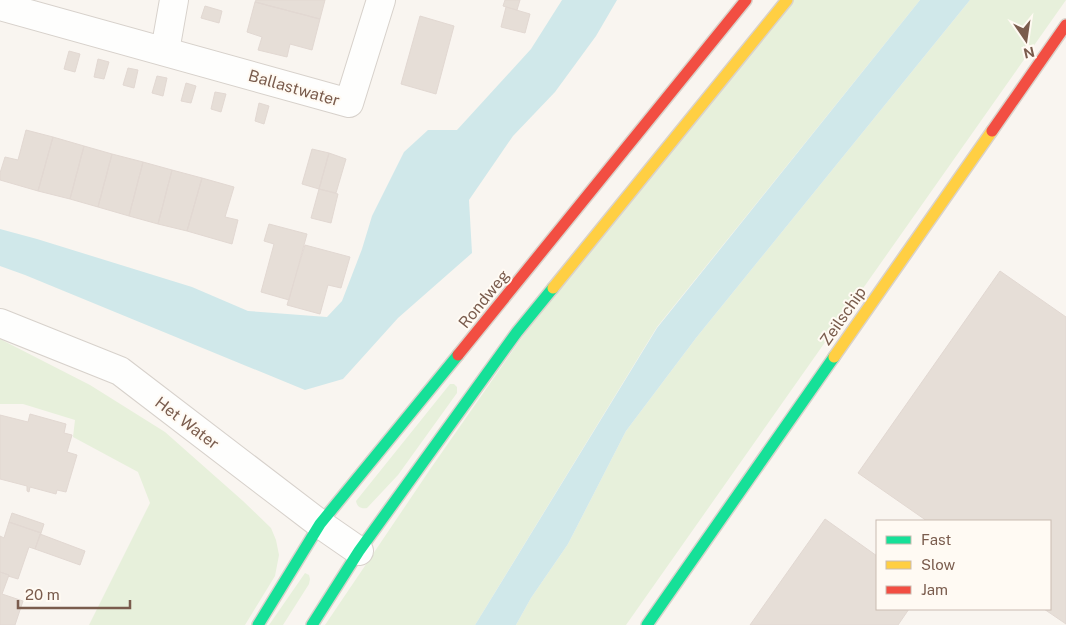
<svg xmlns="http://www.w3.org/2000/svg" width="1066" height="625" font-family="'Public Sans',sans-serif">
<rect width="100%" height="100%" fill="#f9f5f0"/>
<path fill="#e7f0db" d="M793,0H920L657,327L475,625H325L431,468L532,323Z
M970,0H1066L626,625H516L531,598L568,544L626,431L696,338Z
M0,339L90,385L165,432L243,501L271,528L276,540L279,555L275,576L245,625H89L150,503L138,472L73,437L75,420L23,404H0Z
M450,384H454L457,387V393L398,475L367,508C361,509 357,507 356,501Z
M305,573L309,575L310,579L309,584L283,625H269Z"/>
<path fill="#d0e8ea" d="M562,0H617L596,36L555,92L513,136L469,200L472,253L398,318L343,379L305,390L25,275L0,266V229L37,239L192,287L248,311L327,317L342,301L362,249L372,216L404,152L428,130H457L531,49Z
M920,0H970L696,338L626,431L568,544L531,598L516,625H475L657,328Z"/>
<path fill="#e6ded7" stroke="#e2d8d2" d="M256,0H325L320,19L255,2Z
M505,0H520L517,10L503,6Z
M255,2L320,19L312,50L290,44L287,57L258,50L262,37L247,32Z
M205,6L222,11L219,23L201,18Z
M506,7L530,14L525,33L501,27Z
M420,16L454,26L436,94L401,84Z
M69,51L80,54L75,72L64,69Z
M98,59L109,62L104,79L94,77Z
M128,68L138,70L134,88L123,85Z
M157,76L167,78L163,96L152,93Z
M186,83L196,86L191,103L181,101Z
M215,92L226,94L221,112L211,109Z
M259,103L269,106L264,124L255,121Z
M26,130L53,137L38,191L0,180V173L5,157L18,160Z
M53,137L84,146L70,199L38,191Z
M84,146L112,154L98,207L70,199Z
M312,149L329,153L319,189L302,184Z
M329,153L346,159L336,193L319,189Z
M112,154L143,162L129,216L98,207Z
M143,162L172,170L158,224L129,216Z
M172,170L202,178L187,231L158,224Z
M202,178L234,187L225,217L238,220L232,244L187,231Z
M319,189L338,194L331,223L311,218Z
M269,224L307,234L289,300L261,292L274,244L264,241Z
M305,245L350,257L341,288L328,285L320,314L287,305Z
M1000,271L1066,317V624L1044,609H1050V521H927L858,473Z
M30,414L66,424L64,433L72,435L67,452L77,455L66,492L57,490L56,494L30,487L29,492L27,491V486L0,479V415L28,422Z
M12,513L44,524L41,533L9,522Z
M825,519L877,556V609H909L898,625H750Z
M9,522L41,533L35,549L29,547L18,579L8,576L9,575L0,572V536L4,538Z
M40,534L85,551L80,565L35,549Z
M0,572L9,575L2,594L23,601L15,625H0Z"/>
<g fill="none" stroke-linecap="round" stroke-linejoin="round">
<g stroke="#d7d1cb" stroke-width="30">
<path id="street" d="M0,6L349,103L381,0
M165,51L174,0
M0,323L120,371L320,524L359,551"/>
</g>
<g stroke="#d9d2cb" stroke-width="14">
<path id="fast" d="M258,625L320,524L458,355
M312,625L359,551L517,332L553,288
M647,625L834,357"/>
</g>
<g stroke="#d9d2cb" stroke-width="14">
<path id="slow" d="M553,288L787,0
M834,357L992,131"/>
</g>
<g stroke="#d9d2cb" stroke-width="14">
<path id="jam" d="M992,131L1066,25
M458,355L746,0"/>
</g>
<use href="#street" stroke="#fefefd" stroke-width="28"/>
<use href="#fast" stroke="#16e098" stroke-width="11"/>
<use href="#slow" stroke="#ffcf43" stroke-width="11"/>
<use href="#jam" stroke="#f24e42" stroke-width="11"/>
</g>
<g text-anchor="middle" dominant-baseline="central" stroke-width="4" stroke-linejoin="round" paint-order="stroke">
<g font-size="16" fill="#7a5c4d" stroke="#fffaf3">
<text transform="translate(294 88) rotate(16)">Ballastwater</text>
<text transform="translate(484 299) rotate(-51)">Rondweg</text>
<text transform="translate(843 316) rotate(-55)">Zeilschip</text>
<text transform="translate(187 423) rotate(37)">Het Water</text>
</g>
</g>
<rect x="876" y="520" width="175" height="90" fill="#fffaf3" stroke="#cabbb1"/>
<rect x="886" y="536" width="25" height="8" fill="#16e098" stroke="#cabbb1"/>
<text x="921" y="545" font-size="15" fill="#7a5c4d">Fast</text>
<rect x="886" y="561" width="25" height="8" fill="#ffcf43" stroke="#cabbb1"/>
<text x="921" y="570" font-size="15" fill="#7a5c4d">Slow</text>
<rect x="886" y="586" width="25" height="8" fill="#f24e42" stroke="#cabbb1"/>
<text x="921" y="595" font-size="15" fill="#7a5c4d">Jam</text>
<g transform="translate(1026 40) rotate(167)" stroke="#fffaf3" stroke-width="4" paint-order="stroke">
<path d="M0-4L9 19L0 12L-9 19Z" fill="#7a5c4d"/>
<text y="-8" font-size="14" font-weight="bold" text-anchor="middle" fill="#7a5c4d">N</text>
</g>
<path d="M18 600v8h112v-8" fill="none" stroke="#7a5c4d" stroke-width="2.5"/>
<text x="25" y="600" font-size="15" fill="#7a5c4d" stroke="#fffaf3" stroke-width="4" paint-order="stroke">20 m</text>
</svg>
